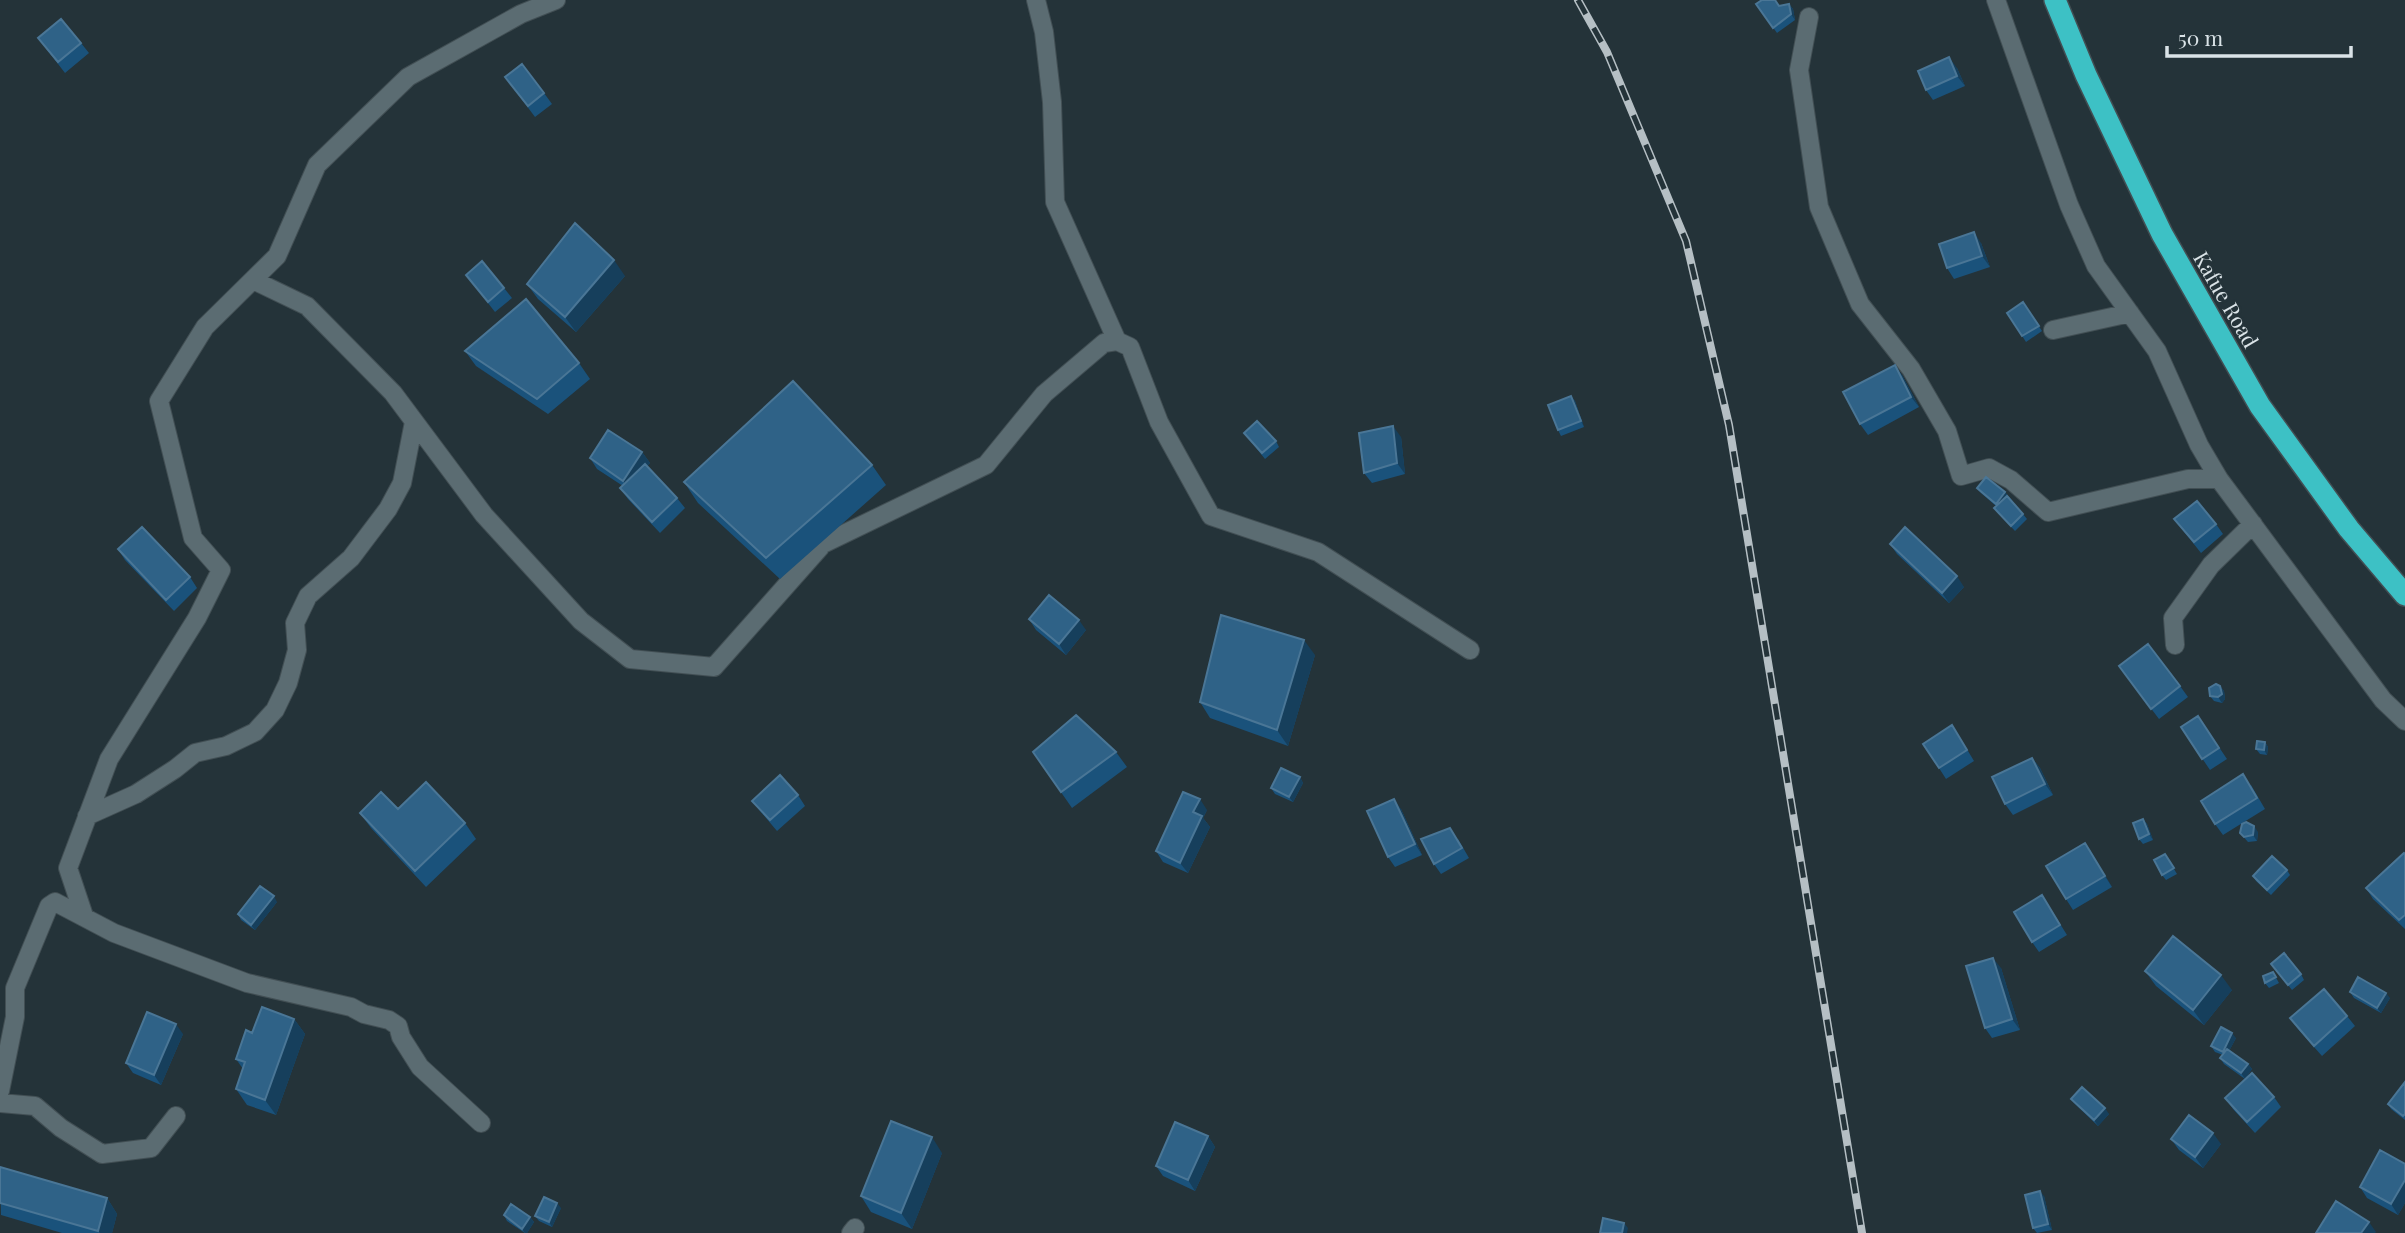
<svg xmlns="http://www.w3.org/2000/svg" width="2405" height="1233" font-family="'Playfair Display',serif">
<rect width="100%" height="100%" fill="#243339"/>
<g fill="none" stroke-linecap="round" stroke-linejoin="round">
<g stroke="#424f54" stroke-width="20">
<path id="minor" d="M1036,0L1044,32L1052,102L1055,202L1117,341
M1996,0L2069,205L2096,266L2157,351L2199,445L2219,479L2383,700L2405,721
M1809,17L1799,70L1819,207L1860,304L1911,369L1947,431L1961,476L1989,468L2011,480L2048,512L2188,479H2219
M253,280L307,306L393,393L484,515L581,621L630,659L714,667L823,544L986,465L1044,394L1104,343L1117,341L1130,347L1159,422L1211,516L1318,552L1470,650
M2053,330L2130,313
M2175,645L2173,618L2211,565L2253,524
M87,816L136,794L175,769L195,753L226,746L255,732L275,710L288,683L297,650L295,623L308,596L351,558L388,509L402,483L414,422
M84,916L68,868L109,759L197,618L221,570L193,538L159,401L205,327L277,256L317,165L408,77L521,14L556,0
M0,1091L15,1017V988L49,906L55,902L114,933L247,983L351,1007L364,1014L389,1020L398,1026L401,1037L420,1067L481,1123
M0,1103L35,1106L61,1128L102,1154L151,1148L176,1116
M851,1233L855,1228"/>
</g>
<g stroke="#424f54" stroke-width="24">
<path id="highway" d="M2055,0L2086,75L2162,234L2260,406L2349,529L2405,595"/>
</g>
<use href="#minor" stroke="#5b6c72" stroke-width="18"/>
<use href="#highway" stroke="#3dc1c5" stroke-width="21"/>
<g stroke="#b5bfc4" stroke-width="8">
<path id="rail" d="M1578,0L1607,52L1686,241L1729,425L1862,1233"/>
</g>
<use href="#rail" stroke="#243339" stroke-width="5" stroke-dasharray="16" stroke-linecap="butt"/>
</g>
<path fill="#1a527b" d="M1756,4L1779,6L1789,4L1793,9L1795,20L1777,33Z
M38,38L81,43L89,53L65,73Z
M1957,68L1965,86L1933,100L1926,90Z
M505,77L544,93L552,104L535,117Z
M1981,243L1990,267L1954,279L1947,268Z
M466,275L504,288L512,298L495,312Z
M625,276L576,332L538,299L527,284Z
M2023,302L2042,331L2026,342L2007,313Z
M465,351L579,363L590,379L548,414L476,366Z
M1902,375L1919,407L1868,435L1860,424Z
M1571,396L1575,401L1584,427L1561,436L1558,430Z
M1244,433L1276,441L1279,447L1265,459Z
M1401,437L1405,474L1372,483L1364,473Z
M642,452L650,463L647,466L677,498L685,508L660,533L628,499L620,488L623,486L597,469L590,458Z
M872,465L886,485L780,579L698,503L684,482Z
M1977,488L2005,492L2027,519L2015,531L1998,513L1994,508L1996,506L1981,493Z
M2174,519L2216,524L2223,534L2201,553Z
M1890,544L1964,587L1949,603L1897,554Z
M118,549L190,577L197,588L174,611L125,560Z
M1029,619L1086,630L1066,655L1036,630Z
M1315,655L1288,746L1210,718L1200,702Z
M2119,666L2180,686L2188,697L2159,719Z
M2220,686L2224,691L2225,699L2222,703L2214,701L2210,696Z
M2198,716L2227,759L2210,770L2181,727Z
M1959,736L1974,761L1946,779L1939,768Z
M2265,742L2268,747L2267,755L2260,754L2256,749Z
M1033,752H1116L1127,767L1072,808Z
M2032,758L2040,768L2053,795L2013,815L2005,804Z
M1300,777L1303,783L1293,802L1275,794L1271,788Z
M2251,785L2265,809L2223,835L2215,824Z
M798,795L805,806L777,831L760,811L752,801Z
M398,809L465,823L476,839L426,887L371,828L360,813Z
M1401,809L1422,855L1395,867L1388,857Z
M1207,810L1203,818L1210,827L1188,873L1163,862L1156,851Z
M2143,819L2147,824L2153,840L2143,844L2139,839Z
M2258,832L2257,841L2248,842L2240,833Z
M1458,839L1469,858L1441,874L1434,864Z
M2085,843L2112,887L2073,910L2066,899Z
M2165,854L2177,874L2166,880L2162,875Z
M2405,854V929L2373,899L2366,888Z
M2287,870L2290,875L2271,895L2256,881L2253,876Z
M2042,895L2067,935L2039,952L2032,942Z
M277,902L255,930L241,920L238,914Z
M2271,964L2301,974L2304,980L2292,990Z
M2001,968L2020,1030L1992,1038L1985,1028Z
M2145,971L2232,990L2204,1025L2156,986Z
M2273,972L2279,983L2269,988L2265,983Z
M2350,992L2390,998L2381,1013L2354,998Z
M2347,1016L2355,1026L2322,1056L2298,1029L2290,1018Z
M294,1019L305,1034L276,1115L247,1105L236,1089L243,1069L236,1059L252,1033Z
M183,1034L161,1085L133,1073L126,1063Z
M2236,1038L2229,1051L2248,1064L2252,1069L2245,1079L2224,1064L2220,1058L2223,1055L2215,1052L2211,1046Z
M2405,1082V1120L2391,1109L2388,1104Z
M2274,1097L2281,1107L2255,1133L2233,1109L2225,1098Z
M2071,1099L2109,1114L2098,1126L2075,1104Z
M1208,1136L1215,1147L1195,1191L1163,1176L1156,1166Z
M2171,1139L2221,1144L2203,1168L2179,1150Z
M942,1153L912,1229L871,1212L861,1196Z
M2405,1164V1203L2398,1215L2367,1198L2360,1187Z
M0,1167L107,1198L117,1214L112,1233H62L1,1215Z
M2044,1196L2052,1230L2037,1233L2033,1228Z
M561,1208L552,1227L539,1221L535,1216Z
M504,1215L530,1217L534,1222L527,1233H525L507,1221Z"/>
<path fill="#163f5c" d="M1789,4L1793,9L1795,20L1791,14Z
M1949,57L1957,68L1965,86L1957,76Z
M1974,232L1981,243L1990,267L1982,256Z
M614,260L625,276L576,332L565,317Z
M1895,365L1902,375L1919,407L1911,397Z
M1571,396L1575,401L1584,427L1581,421Z
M1393,426L1401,437L1405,474L1397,463Z
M642,452L650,463L631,491L623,481Z
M2005,492L2009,498L1999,509L1996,504Z
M1957,576L1964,587L1949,603L1942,593Z
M1079,620L1086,630L1066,655L1059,644Z
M1304,640L1315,655L1288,746L1277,730Z
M2220,686L2224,691L2225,699L2222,703L2218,697Z
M2265,742L2268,747L2267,755L2264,750Z
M2032,758L2040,768L2053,795L2045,784Z
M1300,777L1303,783L1293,802L1289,797Z
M1200,799L1207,810L1203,818L1210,827L1188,873L1180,863L1193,812Z
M1394,799L1401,809L1422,855L1415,844Z
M2143,819L2147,824L2153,840L2149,834Z
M2254,826L2258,832L2257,841L2253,835Z
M2085,843L2092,853L2112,887L2105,876Z
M274,896L277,902L255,930L251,925Z
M1993,958L2001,968L2020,1030L2012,1019Z
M2221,975L2232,990L2204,1025L2193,1010Z
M2386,993L2390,998L2381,1013L2377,1008Z
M294,1019L305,1034L276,1115L265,1100Z
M176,1024L183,1034L161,1085L154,1075Z
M2232,1033L2236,1038L2226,1057L2223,1052Z
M2248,1064L2252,1069L2245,1079L2241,1073Z
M2105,1108L2109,1114L2098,1126L2094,1120Z
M2213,1133L2221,1144L2203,1168L2195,1157Z
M1208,1136L1215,1147L1195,1191L1188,1180Z
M932,1137L942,1153L912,1229L901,1213Z
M2405,1180V1203L2398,1215L2391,1204Z
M2040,1191L2044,1196L2052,1230L2048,1224Z
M107,1198L117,1214L112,1233H100L98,1231Z
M557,1203L561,1208L552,1227L549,1222Z
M530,1217L534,1222L527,1233H525L522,1229Z
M2369,1222L2376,1232L2375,1233H2361Z
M1624,1223L1628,1228L1627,1233H1622Z"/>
<path fill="#2f6287" stroke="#4a7696" stroke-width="2" d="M1762,0H1775L1779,6L1789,4L1791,14L1773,28L1756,4Z
M61,19L81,43L58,62L38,38Z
M1949,57L1957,76L1926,90L1918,71Z
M522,64L544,93L528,106L505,77Z
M575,223L614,260L565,317L527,284Z
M1974,232L1982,256L1947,268L1939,244Z
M482,261L504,288L488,302L466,275Z
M526,299L579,363L537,399L465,351Z
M2023,302L2039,326L2022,336L2007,313Z
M1895,365L1911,397L1860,424L1843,392Z
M793,381L872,465L766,558L684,482Z
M1571,396L1581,421L1558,430L1548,405Z
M1257,421L1276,441L1262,453L1244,433Z
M1393,426L1397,463L1364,473L1359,433Z
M608,430L642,452L623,481L590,458Z
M645,464L677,498L652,522L620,488Z
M1986,477L2005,492L1996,504L1977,488Z
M2007,496L2023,514L2011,526L1994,508Z
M2197,501L2216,524L2194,542L2174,519Z
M142,527L190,577L166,600L118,549Z
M1905,527L1957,576L1942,593L1890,544Z
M1049,595L1079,620L1059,644L1029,619Z
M1221,615L1304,640L1277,730L1200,702Z
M2148,644L2180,686L2151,709L2119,666Z
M2216,684L2220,686L2222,694L2218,697L2210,696L2209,688Z
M1076,715L1116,752L1061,792L1033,752Z
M2198,716L2219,748L2202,759L2181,727Z
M1952,725L1967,750L1939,768L1923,744Z
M2257,741L2265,742L2264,750L2256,749Z
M2032,758L2045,784L2005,804L1992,777Z
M1281,768L1300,777L1289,797L1271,788Z
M2243,774L2257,798L2215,824L2201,801Z
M780,775L798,795L770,820L752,801Z
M426,782L465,823L415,871L360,813L381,792L398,809Z
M1183,792L1200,799L1193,812L1202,816L1180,863L1156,851Z
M1394,799L1415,844L1388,857L1367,811Z
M2143,819L2149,834L2139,839L2133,823Z
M2246,822L2254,826L2253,835L2244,837L2240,833L2242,824Z
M1450,828L1462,848L1434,864L1421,839Z
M2085,843L2105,876L2066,899L2046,866Z
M2404,853L2405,854V915L2399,920L2366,888Z
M2165,854L2174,868L2162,875L2154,860Z
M2272,856L2287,870L2267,890L2253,876Z
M260,886L274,896L251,925L238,914Z
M2042,895L2060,925L2032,942L2014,912Z
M2173,936L2221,975L2193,1010L2145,971Z
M2284,953L2301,974L2288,985L2271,964Z
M1993,958L2012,1019L1985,1028L1966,966Z
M2273,972L2276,977L2265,983L2263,976Z
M2358,977L2386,993L2377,1008L2350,992Z
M2324,989L2347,1016L2314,1046L2290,1018Z
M262,1007L294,1019L265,1100L236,1089L245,1062L236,1059L246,1030L252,1033Z
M147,1012L176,1024L154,1075L126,1063Z
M2221,1027L2232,1033L2223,1052L2211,1046Z
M2227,1049L2248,1064L2241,1073L2220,1058Z
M2252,1073L2274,1097L2247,1122L2225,1098Z
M2405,1082V1114L2403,1116L2388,1104Z
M2082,1087L2105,1108L2094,1120L2071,1099Z
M2189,1115L2213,1133L2195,1157L2171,1139Z
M891,1121L932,1137L901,1213L861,1196Z
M1175,1122L1208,1136L1188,1180L1156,1166Z
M2380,1150L2405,1164V1180L2391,1204L2360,1187Z
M0,1167L107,1198L98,1231L0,1203Z
M2040,1191L2048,1224L2033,1228L2025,1195Z
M544,1197L557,1203L549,1222L535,1216Z
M2336,1201L2369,1222L2361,1233H2316Z
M511,1204L530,1217L522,1229L504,1215Z
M1603,1218L1624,1223L1622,1233H1600Z"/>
<g text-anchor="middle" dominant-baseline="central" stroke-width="5" stroke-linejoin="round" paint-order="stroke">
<g font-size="21" fill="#dae3e7" stroke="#243339">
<text transform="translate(2227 299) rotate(60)">Kafue Road</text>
</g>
</g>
<path d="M2167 46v10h184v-10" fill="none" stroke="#dae3e7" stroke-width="3.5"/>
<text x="2178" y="46" font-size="21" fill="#dae3e7" stroke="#243339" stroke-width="5" paint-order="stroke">50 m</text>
</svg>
